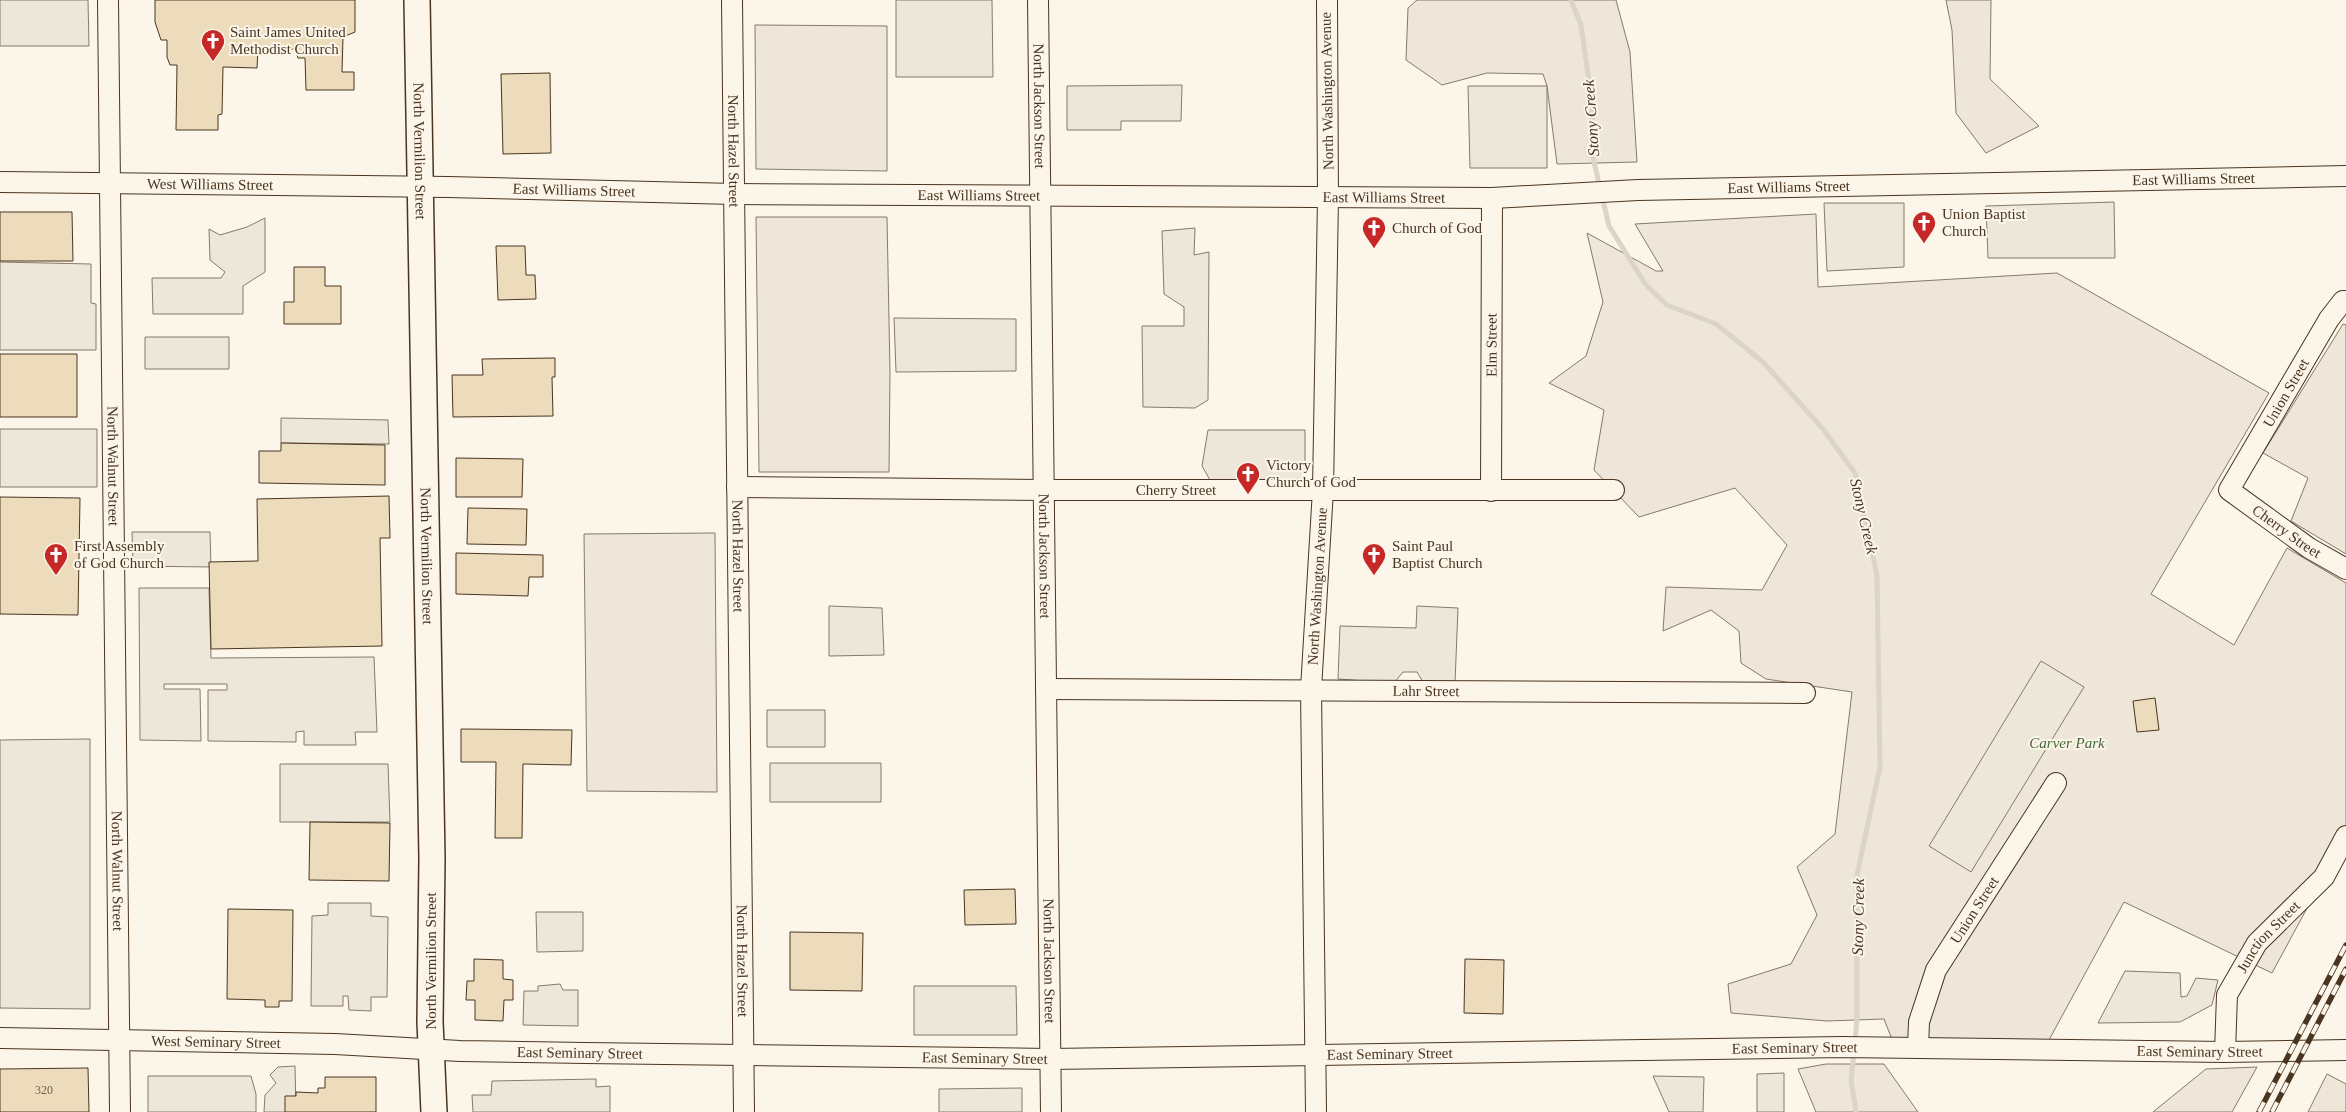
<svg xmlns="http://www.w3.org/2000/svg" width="2346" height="1112" font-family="Georgia,serif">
<rect width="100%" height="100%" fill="#fbf6e9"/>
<path fill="#ede6d9" stroke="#887966" d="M1417,0H1616L1630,52L1637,162L1557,164L1547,86L1543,74L1487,73L1442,85L1406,60L1408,8Z
M1946,0H1991L1990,79L2039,126L1986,153L1956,113L1952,30Z
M755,25L887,26V171L756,169Z
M1816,214L1818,287L2057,273L2269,393L2151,594L2234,645L2287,548L2346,583V836L2272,973L2124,902L2043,1051L1895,1047L1884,1019L1827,1021L1731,1013L1728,984L1791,964L1817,915L1797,867L1835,834L1852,692L1766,679L1741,663L1739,631L1711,610L1663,631L1666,587L1762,590L1787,545L1735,488L1639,517L1594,470L1604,410L1549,383L1586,356L1603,302L1587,233L1656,271H1663L1635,224Z
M756,217H887L890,372L889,472H759Z
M2343,324L2346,325V554L2291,521L2308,478L2263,453Z
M715,533L717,792L587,791L584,534Z
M1826,1064H1884L1918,1112H1816L1798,1069Z
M2257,1067L2232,1112H2153L2206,1069Z
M2327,1074L2346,1084V1112H2308Z"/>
<path fill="#ede7d9" stroke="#887966" d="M0,0H88L89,46H0Z
M896,0H992L993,77H896Z
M1182,85L1181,121H1121V130H1067V86Z
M1468,86H1547V168H1470Z
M2114,202L2115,258H1988L1986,206Z
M1824,203H1904V267L1827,271Z
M265,218V272L243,286V314H153L152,278H221L225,272L210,260L209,229L220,235L247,227Z
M1195,228L1194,255L1209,252L1208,400L1195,408L1143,407L1142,326H1184V307L1164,294L1162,231Z
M0,262L91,264V303L96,304V350H0Z
M894,318L1016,319V371L896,372Z
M145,337H229V369H145Z
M281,418L388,420L389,444L281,443Z
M0,429H97V487H0Z
M1208,430H1305V479L1210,480L1202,466Z
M132,532H210L211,567L133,566Z
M139,588H209L211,658L374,657L377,732H355L356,745H304V731L296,732V742L208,741V690H227V684H164V689H200L201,741L140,740Z
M829,606L882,608L884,655L829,656Z
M1417,606L1458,608L1455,683L1423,682L1417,672H1403L1394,683L1338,679L1340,626L1416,628Z
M2041,661L2084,687L1971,872L1929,846Z
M767,710H825V747H767Z
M90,739V1009L0,1008V740Z
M770,763H881V802H770Z
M280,764H388L390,822H280Z
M328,903H371V916L388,917L387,997H371V1011L349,1010L348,996H343V1006H311L312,916L328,915Z
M536,912H583V951L537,952Z
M2125,971L2180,973L2181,997L2187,996L2196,978L2218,980L2212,1005L2180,1022L2098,1023Z
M560,984L563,990H578V1026L523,1025L524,991H538V986Z
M914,986H1016L1017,1035H914Z
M295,1066L296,1112H264L265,1095L276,1083L270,1075L278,1067Z
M1784,1073V1112H1757V1074Z
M148,1076H251L256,1094V1112H148Z
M1653,1076L1704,1077L1703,1112H1669Z
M596,1079V1087L610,1086V1112H473L472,1095H491L492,1081Z
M1022,1088V1112H939V1089Z"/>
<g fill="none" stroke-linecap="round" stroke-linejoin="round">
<path stroke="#dcd4c6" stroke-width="5" d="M1571,0L1581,25L1592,102V153L1600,188
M1602,196L1609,226L1646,285L1667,305L1716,324L1763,362L1823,429L1855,473L1877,575L1880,767L1857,875V1017L1855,1043
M1854,1052L1851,1080L1856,1112"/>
</g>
<path fill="#ecdcbc" stroke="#4a3520" d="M155,0H355V32L343,37L342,72H354V90H306L305,58H298L295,49H258L257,68L223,67L222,114L218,115V130H176L177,65H170L167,57V40H161L155,22Z
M550,73L551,153L503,154L501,74Z
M0,212H72L73,261H0Z
M496,246H525L526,275H535L536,299L498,300Z
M294,267H325V286H341V324H284V302H294Z
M0,354H77V417H0Z
M555,358V377H552L553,416L453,417L452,375H483L482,359Z
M281,443L385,445V485L259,483V451H281Z
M456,458L523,459L522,497H456Z
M389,496L390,538H380L382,646L211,649L209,562L258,561L257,499Z
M0,497L80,498L78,615L0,614Z
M468,508L527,509L526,545L467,544Z
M456,553L543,555V577H529L528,596L456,594Z
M2155,698L2159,730L2137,732L2133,701Z
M461,729L572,730L571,765L523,764L522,838H495L496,762H461Z
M310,822L390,823L389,881L309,880Z
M1015,889L1016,924L965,925L964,890Z
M228,909L293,910L292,1001H279V1007H265V1000L227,999Z
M790,932L863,933L862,991L790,990Z
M474,959L503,960V979L513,980V1000H504L503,1021L475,1020V1000H466L467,981H474Z
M1465,959L1504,960L1503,1014L1464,1013Z
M88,1068L89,1112H0V1069Z
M325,1077H376V1112H285V1096H296V1092L318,1093V1088H325Z"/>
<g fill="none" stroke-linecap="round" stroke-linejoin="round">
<g stroke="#4a3520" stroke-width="22">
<g id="minor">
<path id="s1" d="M108,0L120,1112"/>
<path id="s2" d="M732,0L744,1112"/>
<path id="s3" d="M1038,0L1051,1112"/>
<path id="s4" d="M0,182L448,187L735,194L1492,198L1638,190L2346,176"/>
<path id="s5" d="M2346,301H2343L2329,319L2229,490L2309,548L2346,569"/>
<path id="s6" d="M737,487L1043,490H1614"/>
<path id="s7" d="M1491,491L1492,198"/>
<path id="s8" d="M1046,689L1805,693"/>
<path id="s9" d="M0,1038L335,1044L460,1051L585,1053L1050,1059L1842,1047L2225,1052L2346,1050"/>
<path id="s10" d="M1918,1047L1919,1022L1936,970L2056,783"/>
<path id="s11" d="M2225,1052L2227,995L2257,943L2324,877L2346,836"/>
<path id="s12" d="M1316,1112L1311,689L1323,490L1328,198L1327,0"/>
</g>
</g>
<g stroke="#4a3520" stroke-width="28">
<g id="major">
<path id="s13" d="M417,0L432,858L430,1022L434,1112"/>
</g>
</g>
<use href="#minor" stroke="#fbf6e9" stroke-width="20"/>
<use href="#major" stroke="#fbf6e9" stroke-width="25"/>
<g stroke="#4a3520" stroke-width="5.5">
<path id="rail" d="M2259,1112L2346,945
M2272,1112L2346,969"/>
</g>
<use href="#rail" stroke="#fbf6e9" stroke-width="4" stroke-dasharray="11" stroke-linecap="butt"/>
</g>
<defs>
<g id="church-pin" transform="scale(1.25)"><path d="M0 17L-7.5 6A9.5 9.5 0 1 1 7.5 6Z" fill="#c62828" stroke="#fbf6e9"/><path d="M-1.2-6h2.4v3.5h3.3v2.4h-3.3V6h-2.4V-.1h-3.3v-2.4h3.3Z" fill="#fff"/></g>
</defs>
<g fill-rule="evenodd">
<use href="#church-pin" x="213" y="41"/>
<use href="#church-pin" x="1924" y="223"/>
<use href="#church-pin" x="1374" y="228"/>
<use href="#church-pin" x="1248" y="474"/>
<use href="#church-pin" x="56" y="555"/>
<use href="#church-pin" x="1374" y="555"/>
</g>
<g text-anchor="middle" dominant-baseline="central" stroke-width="4" stroke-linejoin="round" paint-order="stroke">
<g font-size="12" fill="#725f47">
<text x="44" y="1090">320</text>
</g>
<g font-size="15" fill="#4a3520" stroke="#fbf6e9" text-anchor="start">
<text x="230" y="32">Saint James United<tspan x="230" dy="17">Methodist Church</tspan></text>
<text x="1942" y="214">Union Baptist<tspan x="1942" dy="17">Church</tspan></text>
<text x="1392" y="228">Church of God</text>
<text x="1266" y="465">Victory<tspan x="1266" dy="17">Church of God</tspan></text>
<text x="74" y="546">First Assembly<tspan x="74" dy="17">of God Church</tspan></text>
<text x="1392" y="546">Saint Paul<tspan x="1392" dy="17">Baptist Church</tspan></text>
</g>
<g font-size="15" fill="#4a3520" stroke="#fbf6e9">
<text transform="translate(1327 91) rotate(-91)">North Washington Avenue</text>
<text stroke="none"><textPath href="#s3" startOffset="106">North Jackson Street</textPath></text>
<text stroke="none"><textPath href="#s13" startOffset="151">North Vermilion Street</textPath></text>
<text stroke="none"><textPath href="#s2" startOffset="151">North Hazel Street</textPath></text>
<text stroke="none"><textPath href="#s4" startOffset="2194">East Williams Street</textPath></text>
<text stroke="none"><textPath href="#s4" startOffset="210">West Williams Street</textPath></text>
<text stroke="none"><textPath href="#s4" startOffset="1789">East Williams Street</textPath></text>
<text stroke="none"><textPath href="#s4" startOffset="574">East Williams Street</textPath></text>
<text stroke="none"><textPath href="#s4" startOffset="979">East Williams Street</textPath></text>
<text stroke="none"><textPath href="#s4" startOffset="1384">East Williams Street</textPath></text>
<text stroke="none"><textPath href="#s7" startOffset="146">Elm Street</textPath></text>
<text transform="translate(2286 393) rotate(-60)">Union Street</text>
<text stroke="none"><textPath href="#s1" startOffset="466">North Walnut Street</textPath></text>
<text stroke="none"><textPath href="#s6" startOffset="439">Cherry Street</textPath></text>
<text stroke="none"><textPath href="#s5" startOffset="295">Cherry Street</textPath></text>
<text stroke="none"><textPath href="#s13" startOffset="556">North Vermilion Street</textPath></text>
<text stroke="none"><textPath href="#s2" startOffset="556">North Hazel Street</textPath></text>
<text stroke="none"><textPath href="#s3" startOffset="556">North Jackson Street</textPath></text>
<text stroke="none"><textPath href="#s12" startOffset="526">North Washington Avenue</textPath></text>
<text stroke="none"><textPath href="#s8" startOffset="380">Lahr Street</textPath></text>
<text stroke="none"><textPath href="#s1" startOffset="871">North Walnut Street</textPath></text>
<text stroke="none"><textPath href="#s10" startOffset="151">Union Street</textPath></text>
<text stroke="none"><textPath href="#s11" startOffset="129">Junction Street</textPath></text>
<text transform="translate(431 961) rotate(-90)">North Vermilion Street</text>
<text stroke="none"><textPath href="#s2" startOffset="961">North Hazel Street</textPath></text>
<text stroke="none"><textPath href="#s3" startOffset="961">North Jackson Street</textPath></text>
<text stroke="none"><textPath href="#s9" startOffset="216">West Seminary Street</textPath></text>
<text stroke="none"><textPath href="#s9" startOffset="1795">East Seminary Street</textPath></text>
<text stroke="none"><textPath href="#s9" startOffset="2200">East Seminary Street</textPath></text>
<text stroke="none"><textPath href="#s9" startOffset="580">East Seminary Street</textPath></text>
<text stroke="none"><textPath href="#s9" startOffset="1390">East Seminary Street</textPath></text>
<text stroke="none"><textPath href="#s9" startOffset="985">East Seminary Street</textPath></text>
</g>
<g font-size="15" font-style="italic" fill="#436837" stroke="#fbf6e9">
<text x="2067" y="743">Carver Park</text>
</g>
<g font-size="16" font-style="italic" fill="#4a3520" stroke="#fbf6e9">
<text transform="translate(1591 118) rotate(-94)">Stony Creek</text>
<text transform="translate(1864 516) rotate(77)">Stony Creek</text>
<text transform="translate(1858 917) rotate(-89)">Stony Creek</text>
</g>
</g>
</svg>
